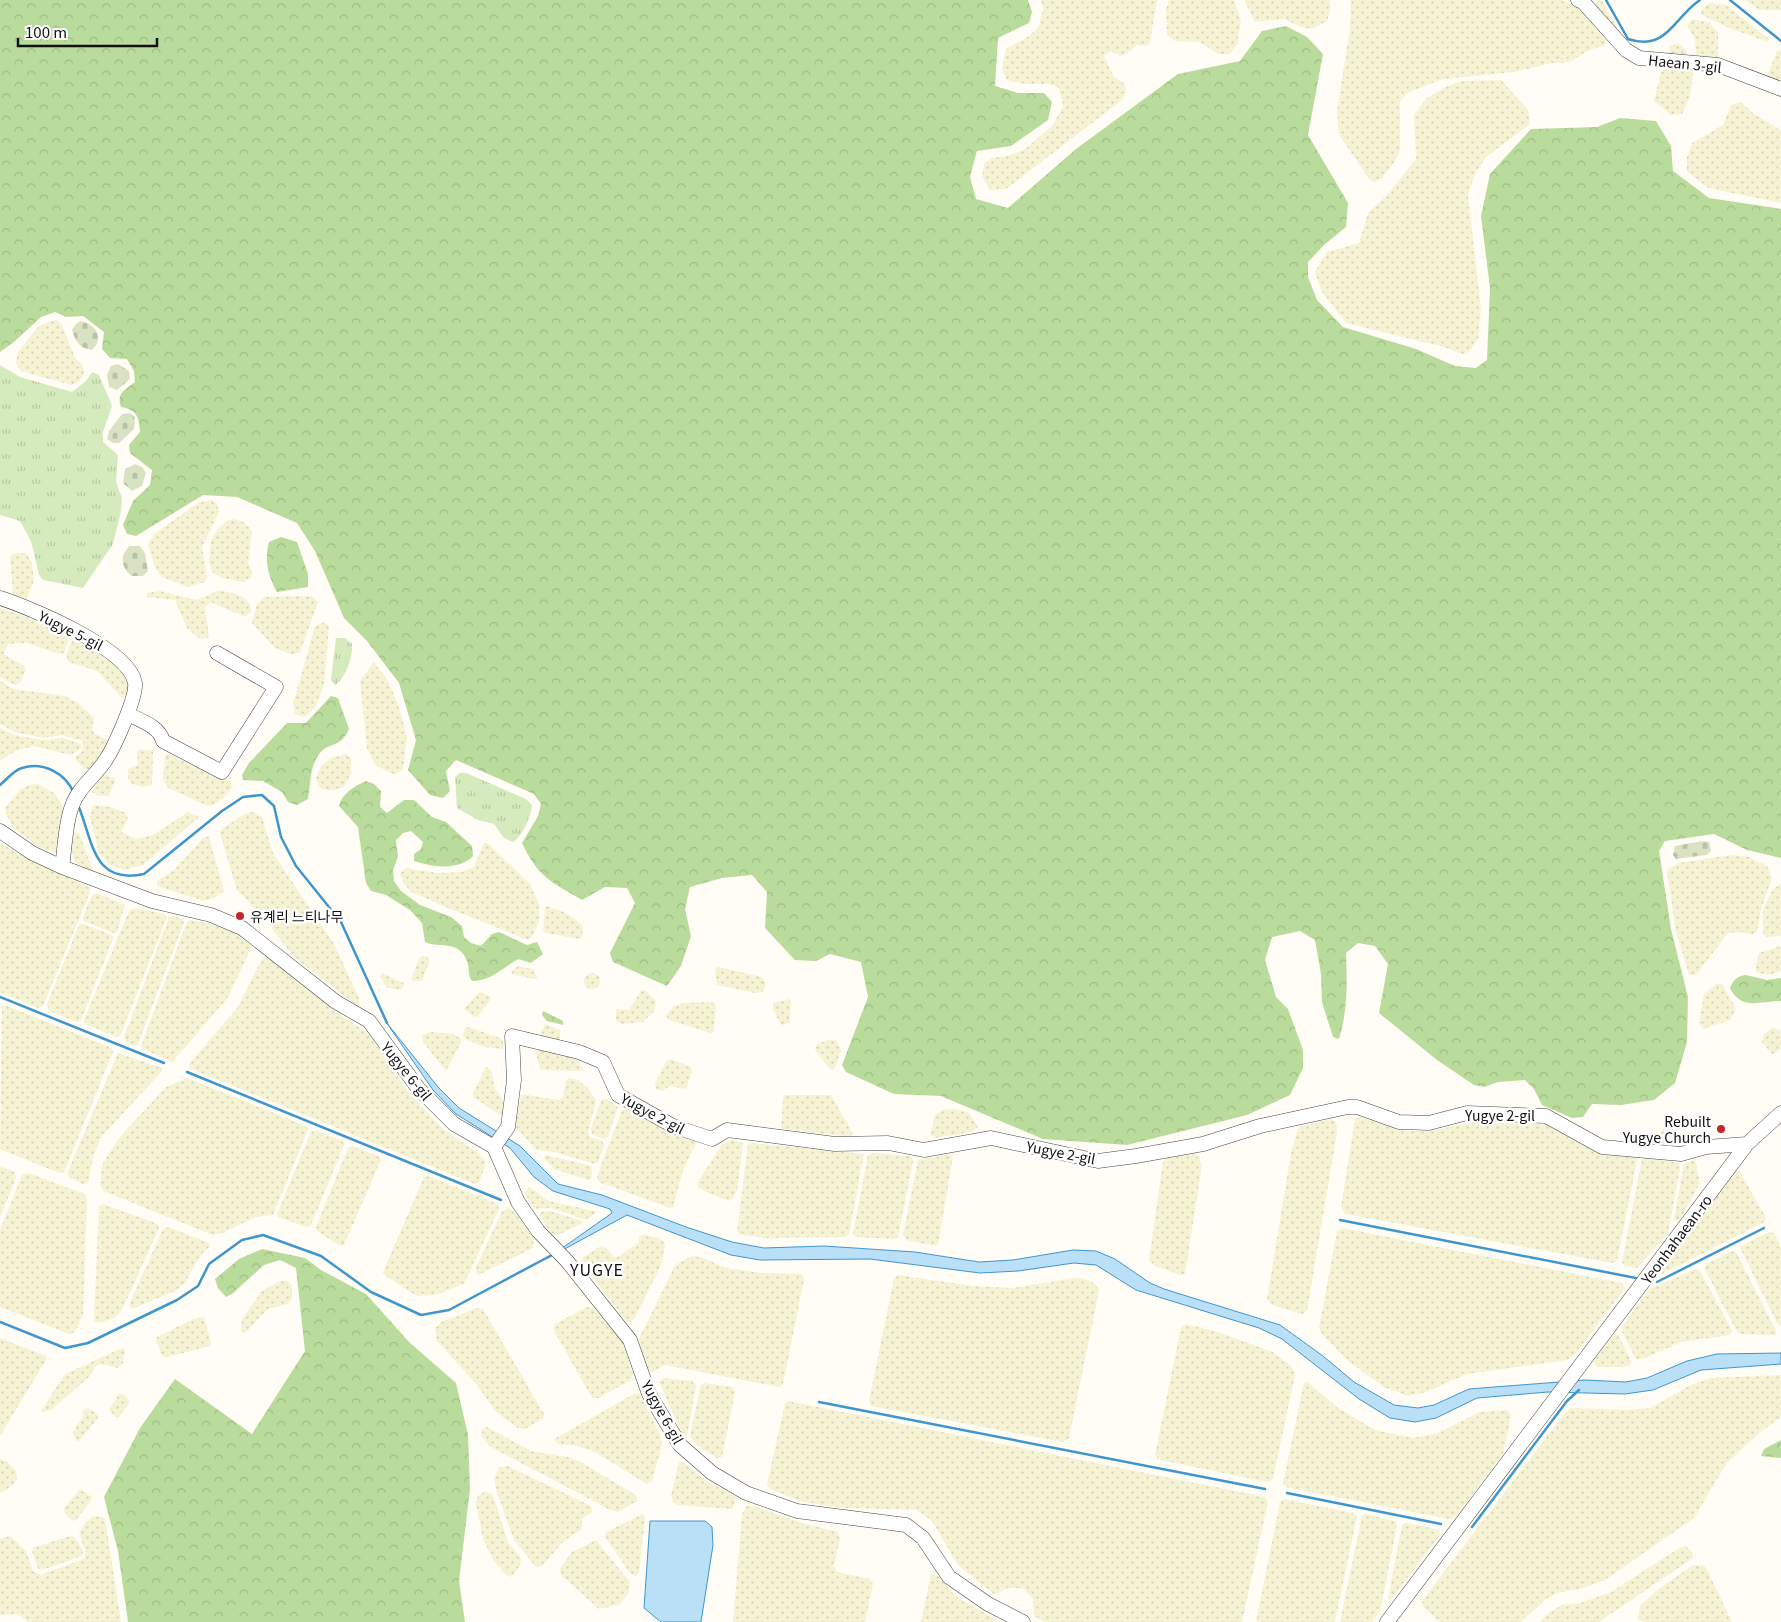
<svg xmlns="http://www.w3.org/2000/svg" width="1781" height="1622" font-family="Georgia,'Noto Sans KR',serif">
<defs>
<pattern id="farmland-dots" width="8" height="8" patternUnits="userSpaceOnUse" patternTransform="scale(1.25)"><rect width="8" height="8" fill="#f6f3d4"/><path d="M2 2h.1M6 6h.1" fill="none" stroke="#d2cfb5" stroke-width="1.8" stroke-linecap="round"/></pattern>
<pattern id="grass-tufts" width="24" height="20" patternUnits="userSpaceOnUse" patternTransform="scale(1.25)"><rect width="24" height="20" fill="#d5ebbd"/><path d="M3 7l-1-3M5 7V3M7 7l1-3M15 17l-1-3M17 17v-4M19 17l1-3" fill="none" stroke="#b6c8a1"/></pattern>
<pattern id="forest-crowns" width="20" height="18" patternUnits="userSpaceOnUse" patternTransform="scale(1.25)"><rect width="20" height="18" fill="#b9dc9c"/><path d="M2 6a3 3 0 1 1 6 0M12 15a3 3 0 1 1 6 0" fill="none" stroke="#9ebc85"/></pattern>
<pattern id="cemetery-stones" width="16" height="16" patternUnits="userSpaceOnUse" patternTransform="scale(1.25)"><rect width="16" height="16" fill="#d9e3c4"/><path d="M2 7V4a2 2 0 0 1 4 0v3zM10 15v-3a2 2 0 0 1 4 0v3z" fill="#b9c2a7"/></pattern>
</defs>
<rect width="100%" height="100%" fill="#fffdf5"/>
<path fill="url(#farmland-dots)" d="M1041,0H1157L1150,43L1146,46L1137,45L1125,55L1120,56L1111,51L1104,56L1114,77L1125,84L1126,93L1122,100L1006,189L990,190L982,176L984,164L991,158L1007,156L1024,150L1053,125L1063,106L1059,88L1050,84H1024L1007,80L1002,69L1006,49L1029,36L1038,28L1043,10Z
M1169,0H1234L1241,21L1237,44L1230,54H1218L1200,42L1175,41L1167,35L1166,9Z
M1244,0H1330V12L1327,21L1312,29L1301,27L1284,19L1255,22Z
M1351,0H1561L1579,7L1606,39L1605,45L1587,51L1570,62L1552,63L1514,72L1443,79L1407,93L1400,102V150L1395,161L1381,179L1375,182L1370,180L1339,135L1337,111L1350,28Z
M1598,0L1602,1L1622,38L1594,6Z
M1746,0H1781V10H1759Z
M1709,3L1726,5L1769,39L1768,42L1727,27L1702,15L1701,11Z
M1693,19L1710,23L1718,33V59L1698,58L1696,55L1695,39L1687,25Z
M1678,43L1687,51L1685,57L1670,55L1668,52L1670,46Z
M1781,50V84L1769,80L1767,76L1777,51Z
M1666,69L1690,71L1693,74L1690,97L1682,114L1671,115L1654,101L1661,72Z
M1501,80L1528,110L1530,124L1486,157L1476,172L1468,194L1481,309L1478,339L1469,352L1462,354L1444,347L1346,323L1322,292L1315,272L1327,252L1359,243L1368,213L1388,194L1416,159L1414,115L1426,99L1445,87L1462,81Z
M1741,102L1754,114L1781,130V203L1708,188L1687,171V157L1692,143L1723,125L1731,105Z
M57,320L62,325L75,358L83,365L84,374L79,381L72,385L20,371L16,363L18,352L38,327L47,322Z
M211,500L217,504L219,512L202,547L207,577L205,582L188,587L162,577L155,567L148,544L154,534L198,503Z
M235,519L245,523L252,531L248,563L252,572L251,578L243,582L222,578L213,573L209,562L211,541L217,530L226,521Z
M14,553H26L32,563L34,581L27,598L24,600L16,598L13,595L10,556Z
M220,590L242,596L249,603L252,611L245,617L211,602L205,607L209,637L200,639L187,628L175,600L147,597L146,593L160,591L196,600Z
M300,596L313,597L318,602L300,652L292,655L275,648L252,623L257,604L264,597Z
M0,608L29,618L66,636L68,641L64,653L59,654L27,643L8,644L3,654L24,666L26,670L20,683L15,685L0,677Z
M324,622L329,626L324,685L315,708L304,717L295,714L293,704L315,626Z
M72,641H77L99,650L106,658L116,663L128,678L130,688L127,695L122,698L97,671L69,662L66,655Z
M374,662L388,681L399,707L407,737L403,769L395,775L375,765L367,748L360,681Z
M0,681L14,689L65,696L78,703L94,718L92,729L94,733L106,739L107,743L103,754L90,769H85L76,760V756L82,752L83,741L62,735L43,738L15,732L0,724Z
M0,728L14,735L43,740L63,738L81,744V749L70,755L34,746L15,751L0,761Z
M140,749L153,751L152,785L143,787L132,784L128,779V769L138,765L137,752Z
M167,754L230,781L232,787L226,796L213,805L208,806L168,788L163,779L165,756Z
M346,754L351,759V773L344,787L334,790H325L319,787L316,779L321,766L331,758Z
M102,775L114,778L115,780L109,796H98L92,792L99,777Z
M38,784L54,793L62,805L64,818L57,853L38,847L13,827L6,814L5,808L20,790L29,785Z
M93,805L111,807L126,813L128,819L121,832L136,839L153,835L188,812L199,817L143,865L124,870L109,864L99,853L90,817Z
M252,812L262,817L273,853L334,944L359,998V1007L294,957L272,929V921L264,911H257L237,890L220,833L223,828L243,815Z
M73,832L79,833L93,871L76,863L74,860L71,846Z
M204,837H209L224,891L215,898L203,901L157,886V881L174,870Z
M0,842L16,853L89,887L90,892L43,1006L38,1008L0,992Z
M484,843L489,844L530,884L539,904V922L533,935L528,940L443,906L410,891L403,882L400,874L405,868L437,873L462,872L474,867Z
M1731,855L1749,857L1767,866L1772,878L1760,913L1757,932L1751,935L1742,932L1728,933L1696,975H1689L1675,928L1667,870L1678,863Z
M1781,884V936L1767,937L1763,934V909L1773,889Z
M97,893L125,905L117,932L113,933L84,921L83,917L92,895Z
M548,906L566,913L580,923L583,928L582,937L580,939L545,933L543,930L545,908Z
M134,908L164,914L167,917L120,1036L116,1037L85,1024L84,1020L129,911Z
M174,916L182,919L184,922L138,1044L134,1046L126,1043L124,1037L169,917Z
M191,920L228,928L252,946L227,999L172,1062L143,1049L141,1046L187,922Z
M84,924L112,935L113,939L81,1020L77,1022L49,1011L47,1004L79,925Z
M1781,946V971L1769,975L1756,972V965L1759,953Z
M423,956L429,958V963L422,981H412L411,979L420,957Z
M263,957H268L333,1010L369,1034L409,1093L442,1128L478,1153L485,1161V1166L479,1182L475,1184L189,1068V1064L238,1007Z
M518,966L533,969L537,978L535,979L514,975L511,972Z
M719,967L761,977L766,983L763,992L755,993L717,985L715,970Z
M382,973L403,983L405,986L400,990L386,987L380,976Z
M584 981a8 8 0 1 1 16 0a8 8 0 1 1-16 0Z
M1716,984H1722L1735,1007L1734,1013L1730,1020L1703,1029L1699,1024L1704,994Z
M645,990L656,1001L654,1011L643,1022L622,1024L616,1020V1009L629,1010L641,991Z
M479,992L490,996L491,999L478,1016L474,1017L464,1009Z
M789,999L791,1001L790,1023L781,1025L773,1010V1003Z
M711,1002L716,1004L714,1031L711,1033L669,1020L666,1016L674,1006L683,1003Z
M2,1006H7L112,1048L113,1052L64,1172L59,1173L0,1149Z
M545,1024L560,1030V1043L540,1037Z
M469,1027L500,1038L503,1041V1049L485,1047L465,1039L463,1034L466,1028Z
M1773,1027L1781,1031V1049L1772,1054L1762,1042L1764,1035Z
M430,1032L454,1034L461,1039V1042L446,1071L423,1042L422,1035Z
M828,1040H836L841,1050L836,1066L833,1070L829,1068L815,1050L817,1044Z
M539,1048L576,1057L583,1069L581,1071L540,1070L536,1052Z
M118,1053L162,1068V1071L102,1136L94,1154L88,1182L85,1185L70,1178L67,1174Z
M671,1059L691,1067L692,1071L686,1089L670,1086L662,1091L656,1089L655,1084L666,1061Z
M486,1067L491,1070L495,1089L502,1098L504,1114L501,1116L474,1097L473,1093Z
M187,1078L306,1126L308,1129L273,1215L256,1217L222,1233L213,1235L103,1191L100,1184L103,1163L119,1138L166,1087Z
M570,1078L578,1080L587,1087L596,1100L588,1132L589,1137L602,1141L604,1145L598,1162L595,1164L554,1152L536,1150L515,1126L521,1094L559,1100L563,1097L566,1080Z
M785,1095H831L853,1134L851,1137L783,1129L781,1127L783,1097Z
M607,1099L618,1107L608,1136L604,1139L592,1134L591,1129L601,1100Z
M625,1109L668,1131L697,1141L683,1170L673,1207L670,1208L599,1182L597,1176L622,1110Z
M956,1109L969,1113L978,1127L972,1132L935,1138L930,1135L935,1116L942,1110Z
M1360,1117L1406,1131H1430L1475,1122L1549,1124L1599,1152L1634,1155L1637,1160L1617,1261L1612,1263L1345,1214L1341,1207L1355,1119Z
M1331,1119L1336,1122L1337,1132L1307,1311L1302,1314L1272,1305L1267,1299L1291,1153L1298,1129L1301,1126Z
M1676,1120H1679V1144L1678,1147L1664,1144L1660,1142L1661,1132L1664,1126Z
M315,1130L343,1141L344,1145L311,1225L306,1227L278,1217L277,1214L311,1132Z
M733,1140L743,1143L737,1191L733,1198L729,1201L706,1192L698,1187V1182L722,1144Z
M751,1143L864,1154L849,1234L845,1237L764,1238L739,1234L737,1231L748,1145Z
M352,1146L379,1156L381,1160L344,1245L340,1246L317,1231L316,1227L348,1148Z
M873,1153L911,1156L913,1161L898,1237L894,1239L856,1237L853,1234L868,1155Z
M1196,1153L1202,1165L1185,1274L1181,1275L1155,1266L1149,1260L1163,1162L1167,1158Z
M950,1154L953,1157L938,1245L935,1246L906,1240L903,1235L918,1160Z
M545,1155L592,1166L591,1179L588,1180L554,1169L544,1158Z
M1646,1157L1678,1163L1680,1167L1668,1234L1637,1268L1624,1266L1622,1262L1642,1159Z
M1695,1159L1700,1183L1680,1220L1677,1221L1674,1220L1684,1164Z
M0,1166L14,1172L16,1178L0,1217Z
M1735,1170H1739L1766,1218L1764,1222L1662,1274L1661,1270Z
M28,1173L85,1194L87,1200L83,1315L75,1332L69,1334L0,1307V1230L22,1175Z
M428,1176L498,1204L499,1209L464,1284L435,1295L417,1296L386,1276L383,1272L424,1177Z
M529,1187L549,1201L594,1211L596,1213L586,1220L552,1208L535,1209L524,1193Z
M103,1204L158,1224L159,1228L122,1310L115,1318L98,1323L94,1321L99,1206Z
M509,1208L514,1211L534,1239L533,1248L478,1275L475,1270L502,1211Z
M549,1211L580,1220L582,1223L558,1235L552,1234L539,1215L540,1212Z
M168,1227L209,1243L210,1246L200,1256L185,1283L175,1291L132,1309L129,1305L163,1229Z
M1342,1228L1622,1283L1625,1288L1576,1353L1567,1360L1467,1374L1426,1392L1408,1396L1384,1387L1347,1360L1322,1334L1319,1328L1337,1231Z
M1769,1232L1774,1233L1781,1247V1326L1778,1325L1741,1250V1246Z
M644,1234L662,1240L665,1245L661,1265L633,1321L630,1322L626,1321L582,1263V1258L601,1246L605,1247L616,1258L638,1243L639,1237Z
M1732,1251L1736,1252L1777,1333L1775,1335L1742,1334L1737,1332L1704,1268L1707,1264Z
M692,1256L701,1257L726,1268L762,1273L802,1274L804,1279L783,1384L779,1387L665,1365L652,1372L648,1370L639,1343L640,1337L675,1265Z
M1696,1269L1700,1271L1732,1331L1730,1335L1681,1342L1643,1359H1636L1622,1332V1327L1649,1289Z
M897,1275L974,1286L1013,1288L1074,1278L1086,1279L1095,1284L1099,1290L1069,1438L1063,1442L871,1406L869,1401L894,1278Z
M280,1281H288L292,1285V1298L288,1304L268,1309L245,1333L241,1331L242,1319L262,1291Z
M587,1307L593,1308L622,1340L633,1374L631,1380L599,1398H592L553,1329L555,1324Z
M477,1308L483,1309L544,1414V1418L525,1429L518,1428L496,1412L477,1385L437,1341L435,1329L441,1322Z
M204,1317L211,1342L210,1346L168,1357H163L156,1341L157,1337L193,1319Z
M1187,1324L1218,1332L1273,1352L1292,1367L1295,1375L1273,1479L1267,1482L1160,1460L1155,1455L1181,1327Z
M1614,1334H1618L1631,1361L1630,1365L1624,1367H1598L1594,1363V1360Z
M0,1338L46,1356V1360L0,1436Z
M122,1348L125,1349L123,1363L117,1368L102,1364L96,1366L89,1377L51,1410L42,1412L41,1411L65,1374Z
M1781,1375V1417L1758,1434L1726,1464L1694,1518L1605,1580L1584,1588L1557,1593L1546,1599L1521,1622H1440L1423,1607L1422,1601L1564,1414L1571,1408L1626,1410L1650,1408L1691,1385L1711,1378Z
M664,1378L692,1381L696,1386L687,1436L683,1435L659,1382Z
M1308,1382L1338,1408L1375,1430L1413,1438L1438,1433L1480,1412L1507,1410L1511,1416L1503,1454L1455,1517L1449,1519L1286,1487L1283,1483L1304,1383Z
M704,1383L732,1387L735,1392L722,1457L717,1458L695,1444L690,1436L701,1385Z
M119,1394H123L130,1402L119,1417H116L109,1410Z
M634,1394H640L661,1437L662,1445L652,1481L647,1484L593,1451L573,1445L557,1444L554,1439Z
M788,1401L1265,1497L1268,1502L1242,1622H1045L1034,1616L1033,1599L1023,1588H1008L995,1595L958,1565L932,1521L917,1510L845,1508L803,1502L770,1489L767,1485L785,1403Z
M89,1408L97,1414L98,1418L79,1441H76L73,1432L83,1416L84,1410Z
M487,1427L531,1451L568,1457L579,1461L636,1495L637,1501L618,1512L610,1510L489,1446L482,1436V1429Z
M0,1459L9,1463L16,1471L17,1479L12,1486L0,1493Z
M679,1462L684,1463L706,1481L734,1495L736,1499L732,1509L677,1505L673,1502L671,1496Z
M508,1466L591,1506L592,1512L582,1519V1529L563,1542L542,1566L536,1567L514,1540L496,1490L494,1478L499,1467Z
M80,1489L92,1497L91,1501L76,1520L72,1521L65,1513L64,1508Z
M485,1491L493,1495L508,1542L521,1558L520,1565L512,1577L506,1575L494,1561L483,1539L476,1503L478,1496Z
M1284,1499L1353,1513L1357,1516L1335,1622H1256L1280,1502Z
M746,1506H753L802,1523L838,1532L840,1538L834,1566L837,1572L870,1579L873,1584L865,1622H733L742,1514Z
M643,1514L645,1518L639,1573L636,1576L630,1573L605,1537L606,1532Z
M1366,1514L1395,1521L1397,1525L1380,1612L1372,1622H1340L1362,1516Z
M93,1516L105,1518L121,1622H28L18,1614L0,1615V1539L10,1536L26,1551L33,1571L40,1575L84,1559L86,1553L79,1533L85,1523Z
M1406,1523L1440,1530V1535L1391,1600L1388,1599L1402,1525Z
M70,1536L74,1537L83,1550L82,1556L42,1570L38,1569L32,1551L33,1548Z
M596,1540L629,1581V1593L619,1605L599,1609L561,1575L560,1568L572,1552Z
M1686,1546L1692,1553L1693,1558L1599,1622H1541L1546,1615L1561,1605L1580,1603L1611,1592L1681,1547Z
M1693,1565L1705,1566L1732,1622H1644L1638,1619L1640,1606L1657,1590Z
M931,1574L938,1576L955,1596L1000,1622H921Z"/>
<path fill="url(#grass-tufts)" d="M0,365L20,377L72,392L86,381L92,372L99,375L112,406L103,432V442L118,455L116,482L122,498L121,511L113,544L83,588L43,580L39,575L31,541L20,521L0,515Z
M336,638H345L352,644C353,656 346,678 335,685L331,679Z
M460,773H466L526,799L532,805C531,817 523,835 513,842L504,838L494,824L478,820L457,808L455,777Z"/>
<path fill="url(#forest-crowns)" d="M0,0H1028L1032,12L1029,23L998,38L995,86L1018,93H1044L1052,102L1048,120L1011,146L977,151L970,177L976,199L1008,208L1076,149L1178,74L1240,61L1262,31L1286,26L1307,37L1323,54L1308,135L1348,203L1346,227L1324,245L1308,262V277L1317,300L1343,327L1416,349L1455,366L1476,368L1487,360L1490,288L1481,216L1490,174L1531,129L1597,127L1620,118L1656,121L1671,146L1673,171L1709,198L1781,209V858L1747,850L1714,834L1665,841L1659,851L1671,929L1688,997L1687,1042L1675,1083L1654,1100L1621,1105L1592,1104L1583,1117L1572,1118L1542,1105L1534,1089L1525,1080L1498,1082L1484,1087L1474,1085L1437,1060L1379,1013L1388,964L1375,946L1358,943L1346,953C1347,982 1348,1010 1339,1039L1333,1037L1322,1002L1321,974L1315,940L1300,931L1272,937L1265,960L1276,997L1288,1009L1303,1050V1068L1290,1095L1247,1115L1127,1145L1043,1139L941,1096L894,1094L846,1072L842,1065L868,997L861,962L830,954L816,961L795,960L765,928L767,892L752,875L722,878L690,887L685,909L691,936L681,966L667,986L613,962L610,953L635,903L627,888L605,887L582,900C550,881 539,878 522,843L538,816L541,804L534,794L456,760L446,771L450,791L443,798L430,795L408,770L416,740L399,683L367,641L344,618L315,551L297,523L237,497L203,495L136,536L127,534L123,525L133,501L150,485L152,470L130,453L129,445L140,432C139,416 137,410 121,407C116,393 125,390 135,382L134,371L127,359L110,358L102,349L104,332L83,316L66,317L55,312L41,317L14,342L0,352Z
M281,537L297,542L308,574V587L277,592C268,576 264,560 269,542Z
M331,696L338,698L349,729C340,749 330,741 320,753C309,767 311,783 308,799L297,805L288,802L282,792L263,781L243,780L242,775L249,763L287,723H306Z
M366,781L374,784L381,791L380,807L387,813L404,800H414L432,817L446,822L472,846L473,856C459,871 432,867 414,861V854L421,849L423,842L411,831L403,833L396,840L398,857L393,870L394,881L401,891L420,905L451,917L462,926L464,937L471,943L481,946L492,934L499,932L527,945L537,942L543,954L531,963L518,959C503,968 490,981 472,981C467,974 470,968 467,961C459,939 441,949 425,942L422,923L410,910L386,895L371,891L366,883L358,827L339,806C342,793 355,786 366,781Z
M1746,975L1767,980L1781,978V1001C1758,1001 1742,1011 1730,988C1733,980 1737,976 1746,975Z
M543,1011L563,1021V1025L547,1021L542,1015Z
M262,1249L305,1258L321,1270L366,1294L409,1342L456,1383L468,1435L470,1489L459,1581L465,1622H128L118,1551L104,1497L140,1428L175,1379L252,1434L305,1351L296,1268L280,1260L264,1265L232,1294L226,1297L218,1288L215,1279L239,1259Z
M1781,1440V1458L1761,1456L1764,1449Z"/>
<path fill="url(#cemetery-stones)" d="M80,321C96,324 105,338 92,350C79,348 76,342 72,330L76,324Z
M118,364L129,371L130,379L117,390L109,387L107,375L111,366Z
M130,413L135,418L134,429L119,443H113L107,439L109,431L122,414Z
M135,464L142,467L146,473L142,486L132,491L123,483L125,469Z
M130,546H140L145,553L148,571L143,576H132C121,568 119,555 130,546Z
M1702,841L1709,842L1711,851L1706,855L1676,859L1673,855L1675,846Z"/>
<path fill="#b9e0f7" stroke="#3f96cf" d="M386,1022L438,1087L459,1108L520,1146L558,1184L602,1195L686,1227L732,1242L764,1248L824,1246L915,1252L979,1262L1013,1260L1073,1250L1096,1251L1115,1259L1150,1283L1164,1289L1280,1325L1323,1356L1354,1382L1394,1405L1418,1408L1434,1405L1469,1389L1585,1380L1626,1382L1647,1378L1687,1361L1717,1354L1781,1353V1364L1701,1370L1653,1390L1625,1394L1548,1392L1477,1398L1436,1418L1415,1422L1390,1418L1359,1399L1282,1339L1259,1328L1136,1290L1096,1265L1074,1263L1018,1271L980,1273L870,1259L760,1260L731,1255L627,1215L548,1258L612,1213L610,1209L553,1191L534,1177L510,1148L456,1114L433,1090Z
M650,1521H705L712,1527L713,1545L701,1622H661L644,1608Z"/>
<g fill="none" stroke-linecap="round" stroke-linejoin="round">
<path stroke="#3f96cf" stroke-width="2.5" d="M1606,0L1628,39C1667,52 1674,17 1700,0
M1730,0L1781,41
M0,785C6,780 14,770 22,768C43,761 65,773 74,793
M78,805C93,840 92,885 144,874L222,811L243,797L262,795L274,806L281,837L296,866L341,922L387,1023
M0,997L164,1063
M187,1072L501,1200
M1340,1220L1636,1278
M1657,1282L1764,1228
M0,1322L65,1348L88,1343L177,1300L198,1286L209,1264L242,1240L263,1235L321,1256L371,1292L421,1315L449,1310L550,1256
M819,1402L1265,1489
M1287,1493L1441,1524
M1472,1527L1567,1401L1579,1390"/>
<g stroke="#444" stroke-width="15">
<path id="minor" d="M1578,0L1583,2L1626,50L1639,58L1718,65L1781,89
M0,598C31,608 130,649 135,683C137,697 114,748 105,761C95,776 78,788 72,806C65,824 65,848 62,867
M128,714C141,721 159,726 163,741L222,772L276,687L217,653
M0,831L32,853L62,867L152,901L211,915L242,928L336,1002L369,1021L418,1088L454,1124L494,1147L518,1202L538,1231L567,1261L630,1340L649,1394L680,1445L712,1473L746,1493L797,1511L906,1525L923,1538L949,1577L988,1604L1023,1622
M494,1147L508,1127L514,1080L512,1036L579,1052L603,1062L618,1095L673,1126L712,1139L727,1130L835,1144L888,1143L924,1150L991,1138L1098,1161L1136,1156L1203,1144L1260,1126L1348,1107H1357L1399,1122L1429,1123L1467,1113L1546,1116L1602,1147L1681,1154L1706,1147L1747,1144
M1387,1622L1747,1144L1781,1113"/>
</g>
<use href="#minor" stroke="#fff" stroke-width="14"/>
</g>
<g fill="#c4262e" stroke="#fff" stroke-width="2">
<circle cx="240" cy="916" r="5"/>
<circle cx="1721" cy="1129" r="5"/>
</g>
<g text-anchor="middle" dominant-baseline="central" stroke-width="5" stroke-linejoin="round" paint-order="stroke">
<g font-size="14" fill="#111" stroke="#fff">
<text transform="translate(1685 63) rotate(6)">Haean 3-gil</text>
<text transform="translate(71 630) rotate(27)">Yugye 5-gil</text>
<text transform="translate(407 1071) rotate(51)">Yugye 6-gil</text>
<text transform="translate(653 1113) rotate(28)">Yugye 2-gil</text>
<text x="1500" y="1115">Yugye 2-gil</text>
<text transform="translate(1061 1152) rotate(11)">Yugye 2-gil</text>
<text transform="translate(1676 1239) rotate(-53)">Yeonhahaean-ro</text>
<text transform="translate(663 1412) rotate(61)">Yugye 6-gil</text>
</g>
<g font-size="14" fill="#111" stroke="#fff" text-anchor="start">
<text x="250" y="916">유계리 느티나무</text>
<text x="1711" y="1121" text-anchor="end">Rebuilt<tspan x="1711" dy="16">Yugye Church</tspan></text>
</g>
<g font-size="16" letter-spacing="1" fill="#111" stroke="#fff">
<text x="597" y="1269">YUGYE</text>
</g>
</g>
<path d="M18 38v8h139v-8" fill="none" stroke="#111111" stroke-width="2.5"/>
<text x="25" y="38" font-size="15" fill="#111111" stroke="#ffffff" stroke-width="4" paint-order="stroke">100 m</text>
</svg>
